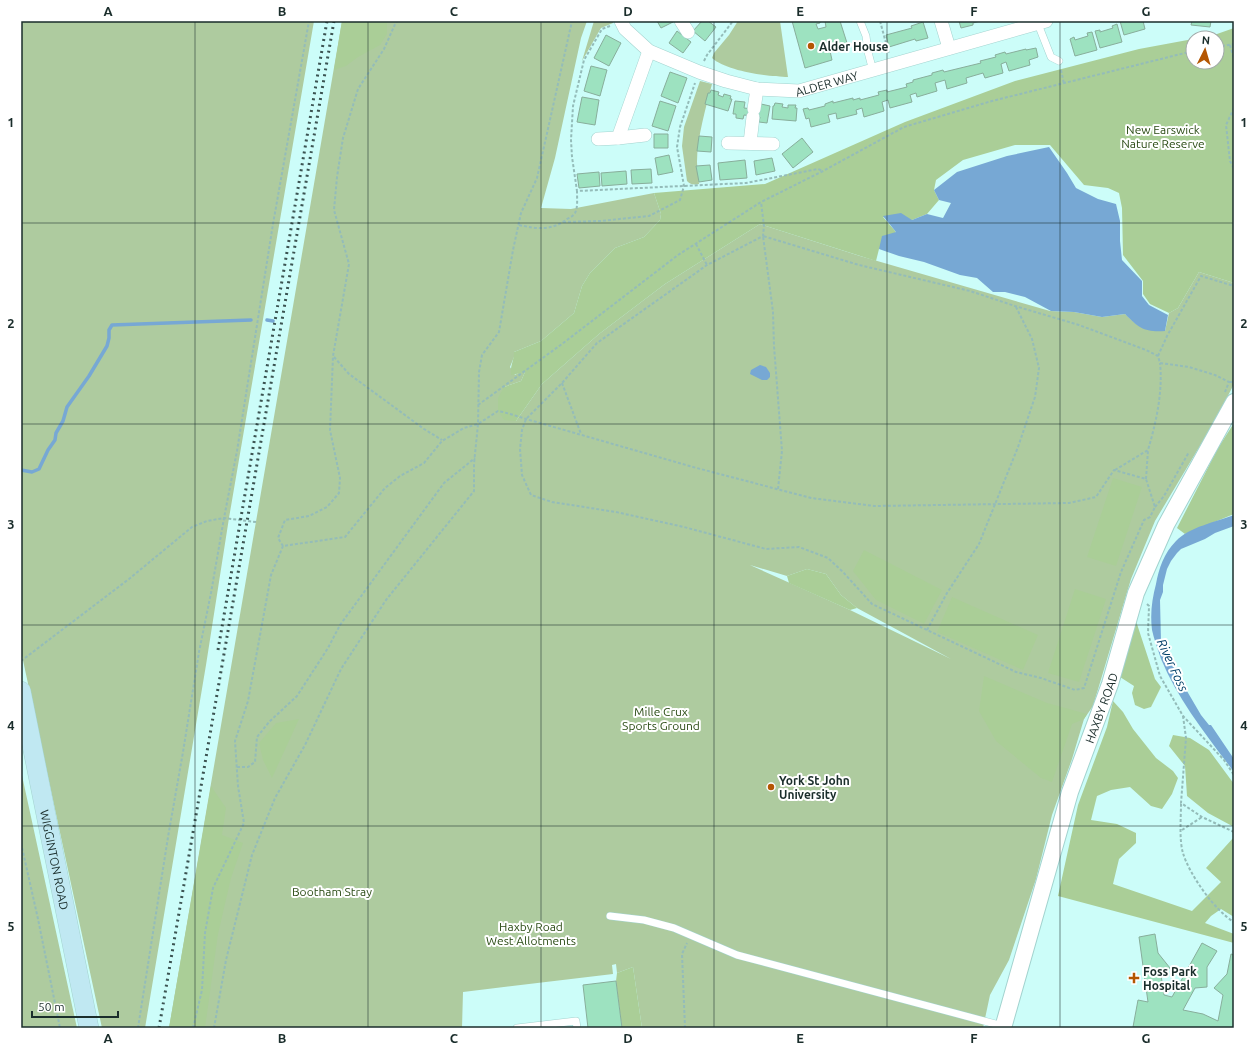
<svg xmlns="http://www.w3.org/2000/svg" width="1255" height="1049" font-family="Ubuntu,sans-serif">
<rect width="100%" height="100%" fill="#ccfdf9"/>
<path fill="#aecb9f" fill-rule="evenodd" d="M21,21H314L229,518L206,665L145,1028H102L21,651Z
M342,21H587L581,38L555,158L541,208L571,209L654,193L661,214L660,220L644,237L615,248L590,273L582,286L574,313L541,341L514,352V357L510,367L515,375L520,372H525L521,381L504,387L516,421L542,384L599,334L665,284L760,224L860,256L1050,311L1074,312L1102,317L1125,314L1136,324L1165,331L1169,313L1178,308L1199,272L1234,283V384L1216,419L1155,521L1131,579L1093,706L1084,719L1072,759L1052,815L1036,879L1009,960L990,995L983,1028H642L633,967L617,973L616,964L612,965L613,974L463,992L462,1028H169ZM750,565L787,576L807,569L826,574L841,595L857,608L951,659L850,610Z
M594,21H613V23L601,28L582,61Z
M738,21H780L788,77C769,77 726,71 712,58L714,53L729,35Z
M700,81L712,84C706,107 697,138 697,162C697,169 699,177 699,184C694,185 691,185 687,181L682,146L684,127Z
M21,771L77,1028H21Z"/>
<path fill="#aace97" d="M342,21H387V34L380,45L358,57L346,66L334,70Z
M1234,28V283L1199,272L1178,308L1169,313L1150,304L1143,294V281L1123,255L1122,208L1119,193L1108,188L1084,185L1050,145H1015L963,160L936,180L934,190L939,200L927,214L912,220L883,217L896,232L879,249L876,261L760,224L665,284L599,334L542,384L516,421L504,420L498,411V398L504,387L521,381L525,372C520,372 516,375 511,375C510,365 514,361 514,352L541,341L574,313L582,286L590,273L615,248L644,237L660,220L661,214L654,193L765,184L905,122L1015,81L1139,49L1193,39V62H1217V38H1196L1217,34Z
M1234,423V514L1185,534L1177,528L1218,448Z
M1113,478L1142,487L1116,566L1087,557Z
M864,550L942,590L924,624L876,600L853,571Z
M807,569L826,574L841,595L857,608L850,610L789,583L787,576Z
M1075,589L1106,599L1079,682L1048,673Z
M952,597L1038,635L1023,670L937,632Z
M1136,621L1155,679L1161,687L1151,707L1144,709L1135,705L1132,693L1134,686L1120,677Z
M984,676L1047,703L1087,714L1084,719L1072,724L1052,782L1041,778L996,741L979,711Z
M1113,701L1123,712L1133,729L1156,758L1173,771L1178,778L1172,794L1162,809L1151,806L1130,787L1111,790L1097,796L1091,820L1117,824L1136,833V843L1119,859L1113,884L1192,911L1221,882L1206,868L1234,837V917L1221,909L1211,916L1205,923L1234,934V943L1058,896L1078,805L1107,727Z
M299,719L272,778L263,760L259,743L276,723Z
M1173,735L1190,738L1209,750L1234,784V827L1208,813L1187,796L1185,766L1169,746Z
M211,786L226,808L222,835L243,843L231,878L218,934L205,1028H169Z
M633,967L642,1028H622L616,981L617,973Z"/>
<path fill="#77a8d4" d="M1049,147L1067,173L1076,188L1098,199L1116,204L1120,221V241L1122,260L1142,281V296L1149,305L1168,315L1165,331C1144,332 1140,329 1125,314L1102,317L1074,312L1051,311L1025,297L1005,292H993L977,278L960,275L924,262L899,256L879,249L882,236L896,232L883,216L901,213L912,220L927,214L943,218L951,203L939,200L934,190L957,172L1007,156Z
M760,365L766,367L770,373V377L767,380H762L750,374L751,370Z
M1234,515V526L1215,533L1205,539L1181,549L1177,553L1171,561L1167,569L1163,585V592L1160,600L1161,641L1177,674L1201,715L1209,725H1211L1234,759V772C1207,736 1178,700 1161,659C1158,649 1154,640 1152,630C1150,614 1152,599 1156,584C1159,568 1164,553 1176,541C1189,527 1216,522 1234,515Z"/>
<g fill="none" stroke-linecap="round" stroke-linejoin="round">
<path stroke="#77a8d4" stroke-width="3.5" d="M267,320L273,321
M21,470L32,472L39,469L48,450L55,440L56,433L63,421L67,407L89,376L107,346L109,338V330L112,325L251,320"/>
</g>
<path fill="#9de2c0" stroke="#88ae9b" d="M657,21H673V22L661,28Z
M702,21H708L716,27L705,41L693,31Z
M792,21H820V23L816,24L818,29L826,27L825,21H840L847,43L832,47L830,42L822,44L824,52L830,51L832,60L805,68Z
M959,21H980L973,23V25L961,28Z
M1120,21H1143L1145,29L1124,35Z
M1192,21H1211L1210,27L1191,25Z
M923,22L928,38L916,41L915,39L889,47L886,35L912,28L911,26Z
M1117,24L1122,42L1100,48L1095,31L1100,30V32L1113,28L1112,26Z
M677,31L691,42L683,53L669,43Z
M1092,32L1097,50L1075,56L1070,39L1074,37L1075,40L1088,36L1087,33Z
M606,35L621,43L609,66L594,58Z
M1036,48L1038,57L1029,60L1030,65L1009,71L1006,62L1001,64L1003,73L985,78L983,73L966,78L967,83L947,89L945,80L935,83L937,91L917,97L916,93L910,95L912,102L890,108L888,100L882,102L884,111L864,117L862,108L856,110L857,114L837,119L836,113L828,115L830,122L811,127L809,118L806,119L803,109L808,108L809,110L825,106V104L833,101V103L853,98V100L860,98V100L879,95L878,92L887,90V92L907,87L906,84L913,82V80L932,75V73L943,70L944,72L981,63L980,61L996,57L995,55L1005,52L1006,54L1026,49V50Z
M591,66L607,70L600,96L584,91Z
M670,72L687,78L678,103L661,96Z
M711,90L719,92L718,95L723,97L724,94L731,96L730,99H732L728,111L705,104L708,93H710Z
M582,97L599,100L595,125L577,122Z
M660,101L676,106L668,131L652,126Z
M735,101L745,102L744,108L754,109L761,104L770,106L767,123L759,122L760,117L744,115L743,119L736,118V114H733Z
M775,103L783,104L782,107L788,108V105H796L795,108H797L796,121L772,119L773,106H774Z
M654,134H668V148H654Z
M699,136L712,137L711,152L697,151Z
M802,138L813,152L793,168L782,154Z
M669,155L673,172L658,175L655,158Z
M772,158L775,171L756,175L754,161Z
M745,160L747,178L720,180L718,163Z
M710,165L712,180L699,182L696,166Z
M651,169L652,183L632,184L631,170Z
M626,171L627,184L602,186L601,173Z
M599,172L600,186L579,188L577,174Z
M1155,934L1158,953L1170,968L1161,975L1164,995L1172,997L1202,943L1217,951L1207,967V987L1195,988L1183,1010L1203,1014L1218,1021L1223,995L1214,988L1227,974L1231,954L1234,955V1028L1133,1027L1138,1000L1148,1002L1139,937Z
M616,981L622,1028H588L583,985Z"/>
<g fill="none" stroke-linecap="round" stroke-linejoin="round">
<g stroke="#a3d3cf" stroke-width="8">
<path id="service" d="M860,21L866,36L868,52L873,71
M1038,24L1051,57L1059,61
M610,916L644,920L674,928L737,955L1003,1026
M517,1028L576,1021L577,1028"/>
</g>
<g stroke="#a3d3cf" stroke-width="14">
<g id="minor">
<path id="s1" d="M621,21L625,29L649,51L699,72L726,81L757,89L799,91L1046,21"/>
<path d="M681,21L688,32"/>
<path d="M941,21L949,48"/>
<path d="M754,109L757,89"/>
<path d="M618,138L645,135"/>
<path d="M598,139L618,138L649,51"/>
<path d="M728,143L773,144"/>
<path d="M750,143L753,117"/>
</g>
</g>
<g stroke="#a3d3cf" stroke-width="18">
<g id="tertiary">
<path id="s2" d="M1003,1028L1070,792L1110,684L1136,593L1166,525L1234,402"/>
</g>
</g>
<g stroke="#a3d3cf" stroke-width="20">
<g id="secondary">
<path id="s3" d="M21,691L89,1028"/>
</g>
</g>
<path stroke="#94bcb9" stroke-width="2" stroke-dasharray="3 2" stroke-linecap="butt" d="M880,21L889,54
M610,26L602,29L584,60L573,106L571,140L572,157L577,191L746,183L818,169L823,171
M1230,45L1234,59
M1217,47L1234,44
M704,61L707,55L733,21
M1061,70L1064,84
M1234,108L1226,125L1230,161L1234,169
M563,222L600,221L649,216L680,200L684,186L677,147L680,127L695,83
M519,225C537,229 552,231 567,219C570,218 573,216 575,213C578,208 577,198 577,191
M696,244L707,265
M1158,356L1167,336L1201,276L1234,286
M334,357L349,374L424,429L442,440
M1229,382H1234
M562,383L581,434
M478,405L562,344L678,255L761,202L823,171L904,127L992,101L1193,51
M1115,470L1148,450C1156,423 1163,392 1160,363
M1146,479L1148,450
M778,489L782,451L774,346L773,312L763,236L859,265L970,291L1015,306L1079,325L1146,350L1158,356L1160,363L1189,367L1215,375L1229,382L1225,392
M1155,507L1164,496L1189,452
M283,546L278,538L285,520L309,516L327,507L339,493L340,478L330,430L333,356L349,264L334,210L337,177L343,138L358,89L384,49L396,22L399,21
M1147,604L1149,606L1148,633L1160,676L1183,716L1224,760L1234,775
M927,630L947,593L979,544L1018,447L1035,397L1039,368L1032,339L1016,307
M21,661L129,579L192,527L207,521L224,518L256,522
M1183,716L1186,738L1181,803L1202,817L1234,832
M237,767H248L255,762L257,737L269,722L297,696L328,648L340,625L444,483L475,458
M1181,804C1181,818 1179,840 1183,853C1189,874 1215,911 1234,922
M1182,830L1202,817
M21,843L38,919L60,1028
M138,1028L168,837L183,752L199,652L211,593L224,518L237,451L273,224L309,21
M193,1028L202,990L205,933L213,888L244,823L238,786L235,741L248,701L271,575L283,546L345,537L385,488L400,476L424,463L442,441L464,428L478,424L498,411C508,413 517,416 526,419L693,467L811,498L874,506L1069,503L1096,497L1114,470L1146,479L1155,507L1150,517L1144,520L1121,572L1084,688L1075,690L1041,678L1016,672L872,604L843,572L828,558L799,547L766,549L684,527L616,512L552,502L531,495L522,475L520,449L522,430L526,419L562,383L597,343L707,265L763,236L764,226L761,202
M214,1028L226,960L252,855L275,798L305,745L341,669L386,600L474,491V464L478,424L479,372L482,355L499,332L513,250L521,213L537,178L572,21
M685,1028L682,954L687,943"/>
<use href="#service" stroke="#fff" stroke-width="7"/>
<use href="#minor" stroke="#fff" stroke-width="13"/>
<use href="#tertiary" stroke="#fff" stroke-width="16"/>
<use href="#secondary" stroke="#c0e8f2" stroke-width="19"/>
<path stroke="#3b5351" stroke-width="3" stroke-dasharray="2 4" stroke-linecap="butt" d="M218,650L327,21
M159,1028L334,21"/>
</g>
<path fill="none" stroke="#1a2d2b" stroke-width="1" stroke-opacity="0.55" d="M195,21V1028M368,21V1028M541,21V1028M714,21V1028M887,21V1028M1060,21V1028M21,223H1234M21,424H1234M21,625H1234M21,826H1234"/>
<g fill="#b45602" stroke="#fff" stroke-width="1.5">
<circle cx="811" cy="46" r="4"/>
<circle cx="771" cy="787" r="4"/>
<path d="M1132 972h4v4h4v4h-4v4h-4v-4h-4v-4h4z"/>
</g>
<g text-anchor="middle" dominant-baseline="central" stroke-width="4" stroke-linejoin="round" paint-order="stroke">
<g font-size="12" font-weight="bold" fill="#1a2d2b" stroke="#fff" text-anchor="start">
<text x="819" y="46">Alder House</text>
<text x="779" y="780">York St John<tspan x="779" dy="14">University</tspan></text>
<text x="1143" y="971">Foss Park<tspan x="1143" dy="14">Hospital</tspan></text>
</g>
<g font-size="12" fill="#1a2d2b" stroke="#fff">
<text stroke="none"><textPath href="#s1" startOffset="227">ALDER WAY</textPath></text>
<text stroke="none"><textPath href="#s2" startOffset="335">HAXBY ROAD</textPath></text>
<text stroke="none"><textPath href="#s3" startOffset="172">WIGGINTON ROAD</textPath></text>
</g>
<g font-size="12" fill="#294a13" stroke="#fff">
<text x="1163" y="129">New Earswick<tspan x="1163" dy="14">Nature Reserve</tspan></text>
<text x="661" y="711">Mille Crux<tspan x="661" dy="14">Sports Ground</tspan></text>
<text x="332" y="891">Bootham Stray</text>
<text x="531" y="926">Haxby Road<tspan x="531" dy="14">West Allotments</tspan></text>
</g>
<g font-size="13" font-style="italic" fill="#023f68" stroke="#fff">
<text transform="translate(1173 665) rotate(65)">River Foss</text>
</g>
</g>
<rect width="1255" height="1049" fill="none" stroke="#ffffff" stroke-width="44"/>
<g transform="translate(1205 50) rotate(5)"><circle r="19" fill="#ffffff" stroke="#a3abaa"/>
<path d="M0-3L7 15L0 10L-7 15Z" fill="#b45602"/>
<text y="-6" font-size="11" font-weight="bold" text-anchor="middle" fill="#1a2d2b">N</text>
</g>
<path d="M32 1011v6h86v-6" fill="none" stroke="#1a2d2b" stroke-width="2"/>
<text x="38" y="1011" font-size="12" fill="#1a2d2b" stroke="#ffffff" stroke-width="3" paint-order="stroke">50 m</text>
<rect x="22" y="22" width="1211" height="1005" fill="none" stroke="#1a2d2b" stroke-width="1.5"/>
<g font-size="13" text-anchor="middle" font-weight="bold" fill="#1a2d2b">
<text x="108" y="16">A</text>
<text x="282" y="16">B</text>
<text x="454" y="16">C</text>
<text x="628" y="16">D</text>
<text x="800" y="16">E</text>
<text x="974" y="16">F</text>
<text x="1146" y="16">G</text>
<text x="11" y="127">1</text>
<text x="1244" y="127">1</text>
<text x="11" y="328">2</text>
<text x="1244" y="328">2</text>
<text x="11" y="529">3</text>
<text x="1244" y="529">3</text>
<text x="11" y="730">4</text>
<text x="1244" y="730">4</text>
<text x="11" y="931">5</text>
<text x="1244" y="931">5</text>
<text x="108" y="1043">A</text>
<text x="282" y="1043">B</text>
<text x="454" y="1043">C</text>
<text x="628" y="1043">D</text>
<text x="800" y="1043">E</text>
<text x="974" y="1043">F</text>
<text x="1146" y="1043">G</text>
</g>
</svg>
